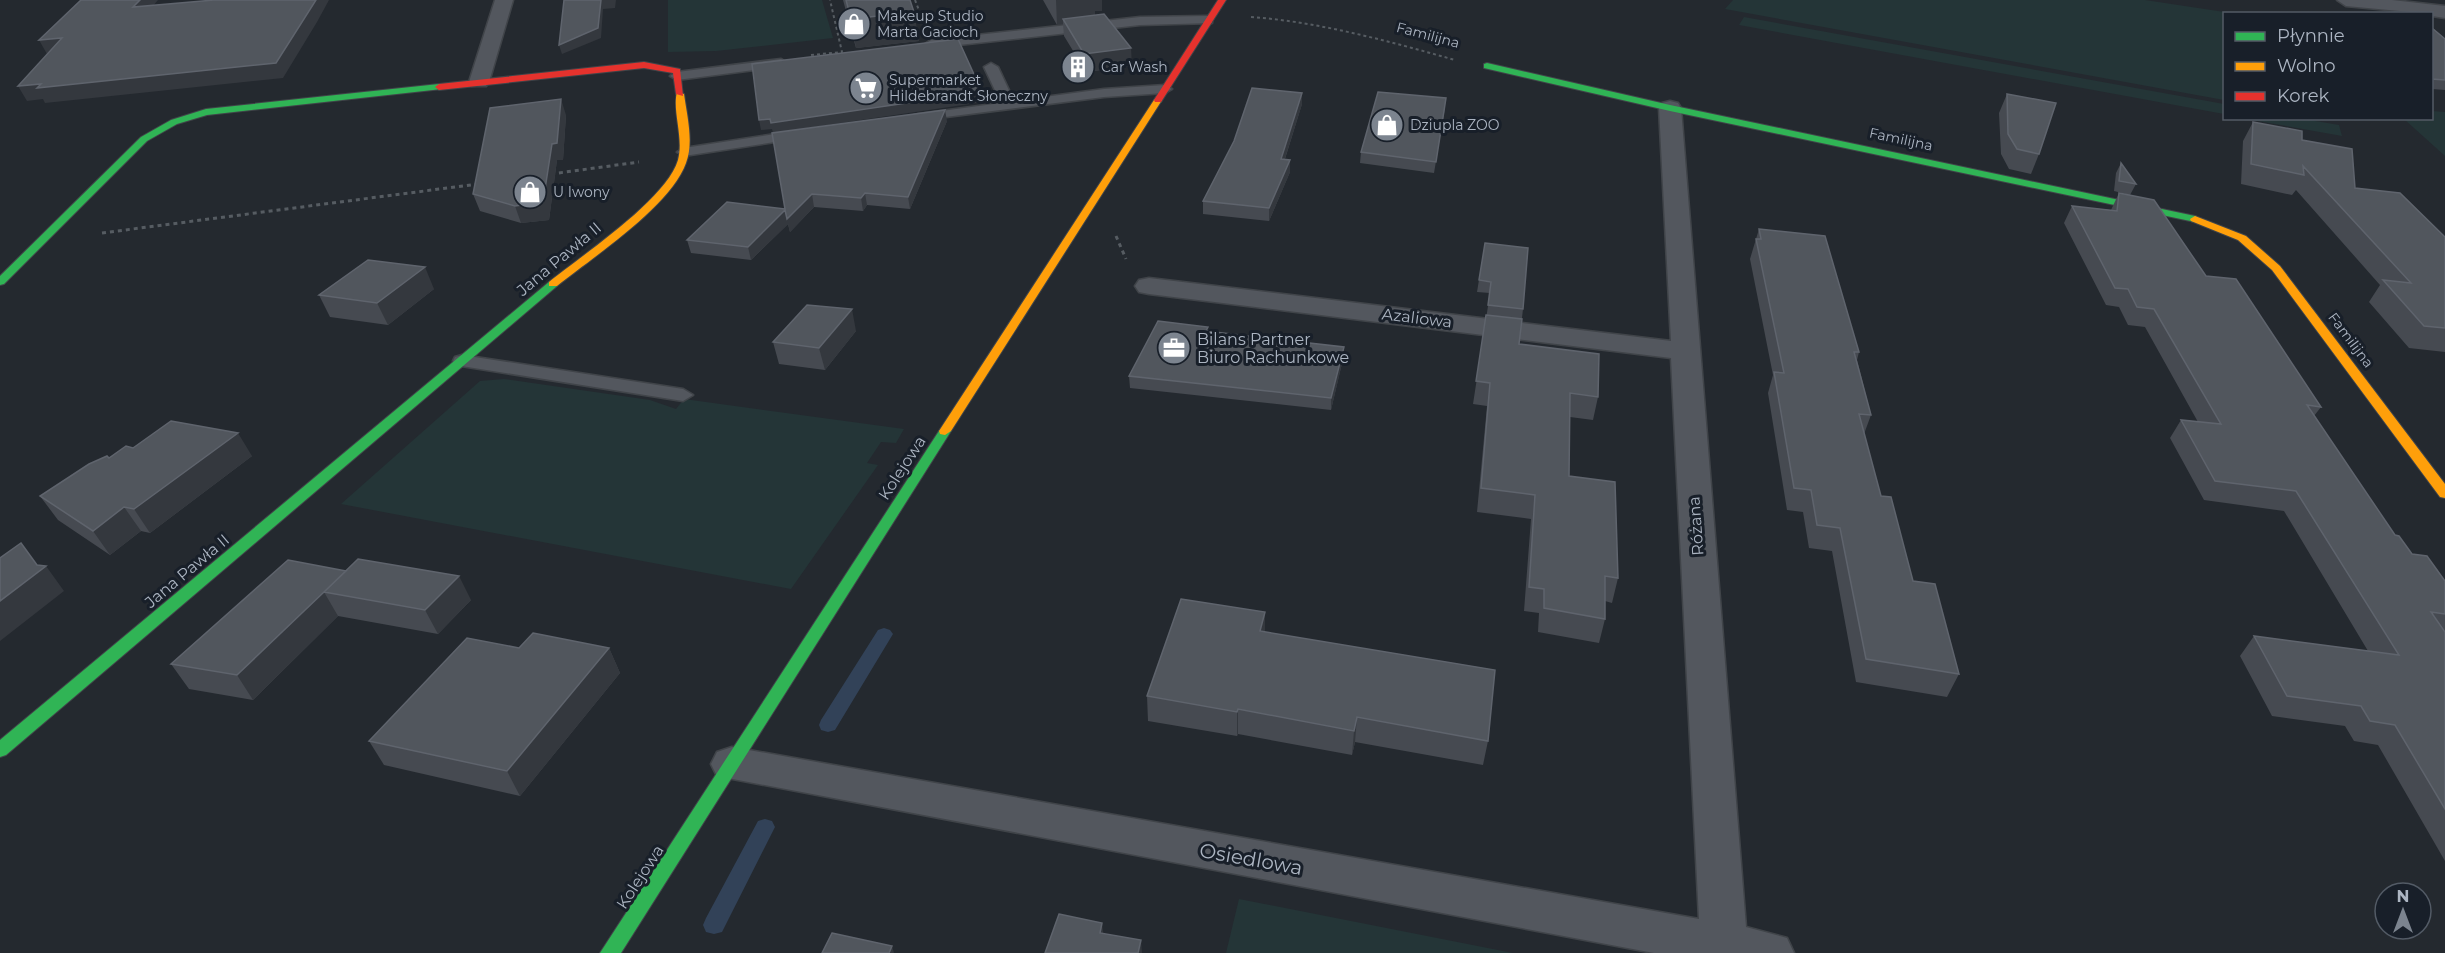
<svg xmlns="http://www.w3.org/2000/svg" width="2445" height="953" font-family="Montserrat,sans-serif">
<rect width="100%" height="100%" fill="#24292f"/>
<path fill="#243537" d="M668,0H822L833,38L716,51L668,52Z
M1733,0H2145L2231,13L2224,14V100L1725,9Z
M1744,17L2224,104V114L1739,25Z
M2432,111L2445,112V156L2404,119L2432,118Z
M2247,119H2304L2339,125L2342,136Z
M504,379L650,400L676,409L684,399L904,429L896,443L881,442L867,463L878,465L791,589L341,504L480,381Z
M1239,899L1513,953H1226Z"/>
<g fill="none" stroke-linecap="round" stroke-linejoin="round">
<path fill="#324258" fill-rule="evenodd" d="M884,628L890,630L893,634L835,730L828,732L821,730L819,725L821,720L878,630Z
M765,819L772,821L775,827L722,932L714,934L706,932L703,925L706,918L758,821Z"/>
<g stroke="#404449" stroke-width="3">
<path id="lane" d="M1208,16L1212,17V23L1140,25L931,48L925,44L931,40L1140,17Z
M781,59L787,63L786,66L677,80L670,76L677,72Z
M991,63L998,67L1014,101L1104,89L1165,85L1172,89L1165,93L1104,97L914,121V115L919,114L1001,103L984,67Z
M802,130L807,131V137L684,156L677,152L684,148Z
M462,355L683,389L693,395L683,401L455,365L453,361L455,357Z"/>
</g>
<g stroke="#404449" stroke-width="3">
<path id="street" d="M495,0H513L489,82L486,86H472L469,82Z
M2337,0H2392L2445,6V18L2432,16V14L2346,6Z
M1670,101L1678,103L1681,108L1746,927L1787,938L1794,953H1654L717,776L711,764L717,752L732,747L1699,919L1671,358L1149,294L1139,292L1135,286L1139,280L1149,278L1671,341L1659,108L1662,103Z"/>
</g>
<g stroke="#404449" stroke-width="2">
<path id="fast" d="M1487,63L1670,105L2195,216L2200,219L2195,222L1670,111L1484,68V64Z
M439,84L442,85V89L207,115L177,124L147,141L4,284L0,285V276L141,137L171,120L206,109Z
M553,281L557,282V286L6,755L0,757V740L549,282Z
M945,427L951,431L621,953H600L939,431Z"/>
</g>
<g stroke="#404449" stroke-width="2">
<path id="slow" d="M677,92L684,94C687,116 694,142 686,163C671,206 593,257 557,286H549V282C582,255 666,200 678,160C684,137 672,111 677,92Z
M1158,97L1162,100L951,431L945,435L940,434L939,431L1154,100Z
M2195,216L2246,236L2280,266L2445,484V498L2440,497L2272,270L2238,240L2191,221L2190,219Z"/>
</g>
<g stroke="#404449" stroke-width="2">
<path id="jam" d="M1218,0H1226L1161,102H1155L1154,100Z
M644,62L680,69L683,96L676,94L673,73L644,68L439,90L435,87L439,84Z"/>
</g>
<path stroke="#565c62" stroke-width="2" stroke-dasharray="3 3" stroke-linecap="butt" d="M915,0L922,18
M1251,17C1320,22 1388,41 1455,60
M811,55L842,52L830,0"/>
<path stroke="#565c62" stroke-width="3" stroke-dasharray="4 4" stroke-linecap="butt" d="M551,174L639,162
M102,233L478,184
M1116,236L1126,259"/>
<use href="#lane" fill="#53575e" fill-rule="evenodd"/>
<use href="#street" fill="#53575e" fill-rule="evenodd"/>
<use href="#fast" fill="#30b455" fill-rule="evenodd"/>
<use href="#slow" fill="#ff9f0a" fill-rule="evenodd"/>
<use href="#jam" fill="#e5322d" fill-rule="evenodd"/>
</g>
<path fill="#464a51" d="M843,0H910L919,41L856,48Z
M1043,0H1102V11H1095V15L1132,66L1086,72L1064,36L1063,24L1057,25Z
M2432,28L2445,39V90L2432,89Z
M1302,93V104L1285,159L1290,172L1269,221L1203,214V201Z
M2007,94L2039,154L2031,174L2009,169L2001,154L1999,113Z
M1445,108L1434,173L1360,163L1361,152Z
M566,115L563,160H557L549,220L521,223L480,211L473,194Z
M947,121L910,209L867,205L863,211L814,207L790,232L788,224L751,260L691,253L687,240L785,209Z
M2253,122L2302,140L2355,188L2445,237V352L2409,348L2369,302L2380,285L2296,190L2292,195L2241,184L2243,141Z
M2121,163L2136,184L2130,195L2114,191L2116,173Z
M2119,193L2206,276L2321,407L2314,416L2395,535L2412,554L2445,581V861L2378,745L2354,741L2345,726L2272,716L2240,656L2254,636L2368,651L2284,511L2204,500L2170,438L2181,420L2198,422L2145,327L2128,325L2119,307L2106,305L2064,223L2072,206L2111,210Z
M1759,229L1859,352L1857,360L1871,415L1864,434L1881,496L1913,581L1959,674L1947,697L1856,682L1832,551L1809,548L1803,512L1787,510L1768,393L1773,375L1750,259Z
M1485,243L1523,309L1519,344L1598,397L1593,420L1570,417L1569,476L1618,578L1612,603L1605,601V619L1599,643L1538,632L1539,613L1524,611L1531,519L1477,512L1487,406L1473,404L1490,293L1477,292Z
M434,289L388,325L330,317L319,295Z
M856,331L825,370L779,364L773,342Z
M1344,347L1343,359L1331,410L1130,388L1129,376Z
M133,448L252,456L150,533L141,531L110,555L58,520L40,496L109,458Z
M346,571L471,600L438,634L338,616L253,700L189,689L171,664Z
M1265,612V632L1488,741L1483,765L1355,742L1352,755L1238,734L1237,736L1148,721L1147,696Z
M519,648H609L620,673L520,796L384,765L369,741Z"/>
<path fill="#34383e" d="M140,0H158L140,21L133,7Z
M316,0H329L317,22L283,78L45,103L43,99L27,101L18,86Z
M601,0H616L615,8L603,9L601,38L562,54L559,45Z
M1056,0H1102V11H1095V20L1063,19V24L1057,25Z
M914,12L919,41L856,48L851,19Z
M62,38L47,54L39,40Z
M1131,48L1132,66L1086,72L1084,54Z
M982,92L983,102L773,133L772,129L761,130L759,120Z
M1302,93V104L1281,171V159Z
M561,99L566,115L563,160H557L549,220L521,223L515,206L552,144Z
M945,110L947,121L910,209L908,197Z
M1290,160V172L1269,221V208Z
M865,193L867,205L863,211L861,198Z
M812,194L814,207L790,232L788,224L751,260L748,247L785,210Z
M425,267L434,289L388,325L377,303Z
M852,309L856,331L825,370L819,348Z
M1344,347L1343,359L1331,410V398Z
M238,433L252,456L150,533L134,509Z
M124,507L141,531L110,555L93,531Z
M46,566L64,591L0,641V601Z
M346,571L324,592L338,616L253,700L237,675Z
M459,576L471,600L438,634L425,610Z
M1265,612V636L1260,631Z
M609,648L620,673L520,796L507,771Z
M1238,709V734L1237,736V712Z
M1357,717L1355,742L1352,755L1354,731Z
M1102,923L1105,948L1100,933Z
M1141,940L1142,953H1138Z
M892,946L894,953H889Z"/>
<path fill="#51565d" stroke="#5f646d" stroke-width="1.5" d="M81,0H140L133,7L214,0H316L276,63L37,88L41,84L18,86L62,38L39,40Z
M564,0H601L598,28L559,45Z
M846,0H910L914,12L851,19Z
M1104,14L1131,48L1084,54L1063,19Z
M2432,28L2445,39V80L2432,79Z
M958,39L982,92L771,123L770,119L759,120L752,64Z
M1252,88L1302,93L1281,159L1290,160L1269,208L1203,201L1234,141Z
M1378,92L1446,98L1436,162L1361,152Z
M2007,94L2056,103L2039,154L2017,149L2008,134Z
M561,99L557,143L552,144L543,202L515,206L473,194L490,108Z
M945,110L908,197L865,193L861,198L812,194L787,219L785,210L748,247L687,240L727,202L785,209L772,133Z
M2253,122L2302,131V140L2352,149L2355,188L2400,193L2445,237V328L2424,326L2383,280L2411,283L2303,166L2304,175L2251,164Z
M2121,163L2136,184L2119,181Z
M2119,193L2154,200L2206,276L2236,279L2321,407L2307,405L2395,535L2399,536L2412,554L2427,556L2445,581V614L2431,612L2445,632V809L2395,725L2370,721L2361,706L2287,696L2254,636L2399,655L2296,491L2215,481L2181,420L2221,424L2154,309L2137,307L2128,289L2115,288L2072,206L2117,211Z
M1759,229L1825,236L1859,352H1854L1871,415L1859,414L1881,496L1891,497L1913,581L1935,584L1959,674L1866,659L1840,528L1817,525L1811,490L1794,488L1774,372L1784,373L1756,239H1761Z
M1485,243L1528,248L1523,309L1488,305L1491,282L1479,280Z
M368,260L425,267L377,303L319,295Z
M807,305L852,309L819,348L773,342Z
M1486,315L1522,319L1519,344L1599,354L1598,397L1570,393L1569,476L1615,482L1618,578L1605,576V619L1544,608V589L1529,587L1535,495L1481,488L1490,383L1476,381Z
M1158,321L1208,327L1206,331L1344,347L1331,398L1129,376Z
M171,421L238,433L134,509L124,507L93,531L40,496L89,464L107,456L109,458L126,446L133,448Z
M21,543L37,565L46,566L0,601V558Z
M358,559L459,576L425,610L324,592Z
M288,560L346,571L237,675L171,664Z
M1181,599L1265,612L1260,631L1495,670L1488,741L1357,717L1354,731L1238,709L1237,712L1147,696Z
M533,633L609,648L507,771L369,741L467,638L519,648Z
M1059,914L1102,923L1100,933L1141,940L1138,953H1045Z
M832,933L892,946L889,953H822Z"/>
<defs>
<g id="shop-disc" transform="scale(1.725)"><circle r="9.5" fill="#7c848f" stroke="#181f29"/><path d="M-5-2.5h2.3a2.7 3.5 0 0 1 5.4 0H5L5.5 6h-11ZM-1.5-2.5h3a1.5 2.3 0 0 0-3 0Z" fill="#fff"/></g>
<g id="building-disc" transform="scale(1.725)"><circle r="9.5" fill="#7c848f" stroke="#181f29"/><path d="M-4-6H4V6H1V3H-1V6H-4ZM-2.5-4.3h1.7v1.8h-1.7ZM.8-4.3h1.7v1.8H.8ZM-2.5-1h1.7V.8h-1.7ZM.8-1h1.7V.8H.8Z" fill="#fff"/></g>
<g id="supermarket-disc" transform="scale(1.725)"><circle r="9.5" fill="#7c848f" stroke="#181f29"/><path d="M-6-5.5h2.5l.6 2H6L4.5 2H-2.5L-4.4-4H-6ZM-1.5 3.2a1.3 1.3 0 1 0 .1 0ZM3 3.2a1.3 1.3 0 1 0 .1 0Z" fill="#fff"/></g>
<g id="office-disc" transform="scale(1.725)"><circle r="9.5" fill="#7c848f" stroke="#181f29"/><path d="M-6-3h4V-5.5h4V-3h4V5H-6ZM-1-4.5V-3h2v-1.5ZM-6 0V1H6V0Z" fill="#fff"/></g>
</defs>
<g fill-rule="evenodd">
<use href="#shop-disc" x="854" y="24"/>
<use href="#building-disc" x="1078" y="67"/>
<use href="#supermarket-disc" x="866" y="88"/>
<use href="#shop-disc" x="1387" y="125"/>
<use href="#shop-disc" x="530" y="192"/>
<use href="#office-disc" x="1174" y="348"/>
</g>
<g text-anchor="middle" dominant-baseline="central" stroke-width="6" stroke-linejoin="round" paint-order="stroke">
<g font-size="14" fill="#acb5c2" stroke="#181f29" text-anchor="start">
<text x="877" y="16">Makeup Studio<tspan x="877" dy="16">Marta Gacioch</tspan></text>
<text x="1101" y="67">Car Wash</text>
<text x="889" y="80">Supermarket<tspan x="889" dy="16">Hildebrandt Słoneczny</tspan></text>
<text x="1410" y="125">Dziupla ZOO</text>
<text x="553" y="192">U Iwony</text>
</g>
<g font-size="14" fill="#acb5c2" stroke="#181f29">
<text transform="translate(1428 35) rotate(15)">Familijna</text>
<text transform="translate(1901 139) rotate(12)">Familijna</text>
<text transform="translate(2351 340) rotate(53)">Familijna</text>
</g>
<g font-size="16" fill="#acb5c2" stroke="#181f29">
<text transform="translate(559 259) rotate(-40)">Jana Pawła II</text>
<text transform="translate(1417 318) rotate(7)">Azaliowa</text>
<text transform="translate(902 468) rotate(-57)">Kolejowa</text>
<text transform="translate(1696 526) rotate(-94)">Różana</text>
<text transform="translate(187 571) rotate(-40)">Jana Pawła II</text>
<text transform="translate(640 877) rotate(-57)">Kolejowa</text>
</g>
<g font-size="16" fill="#acb5c2" stroke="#181f29" text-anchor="start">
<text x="1197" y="339">Bilans Partner<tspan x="1197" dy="18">Biuro Rachunkowe</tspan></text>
</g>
<g font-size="20" fill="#acb5c2" stroke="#181f29">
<text transform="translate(1251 859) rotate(10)">Osiedlowa</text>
</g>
</g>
<rect x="2223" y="12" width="210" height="108" fill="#181f29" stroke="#535b66" stroke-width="1.5"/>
<rect x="2235" y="32" width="30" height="9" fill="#30b455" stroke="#535b66" stroke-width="1.5"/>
<text x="2277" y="42" font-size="18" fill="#acb5c2">Płynnie</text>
<rect x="2235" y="62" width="30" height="9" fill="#ff9f0a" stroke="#535b66" stroke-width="1.5"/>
<text x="2277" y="72" font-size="18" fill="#acb5c2">Wolno</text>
<rect x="2235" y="92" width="30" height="9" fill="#e5322d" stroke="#535b66" stroke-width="1.5"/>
<text x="2277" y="102" font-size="18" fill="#acb5c2">Korek</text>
<g transform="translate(2403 911)"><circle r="28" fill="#181f29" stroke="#535b66" stroke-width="1.5"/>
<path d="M0-4.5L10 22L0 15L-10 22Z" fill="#7c848f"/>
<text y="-9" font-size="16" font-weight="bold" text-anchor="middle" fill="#acb5c2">N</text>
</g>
</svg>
